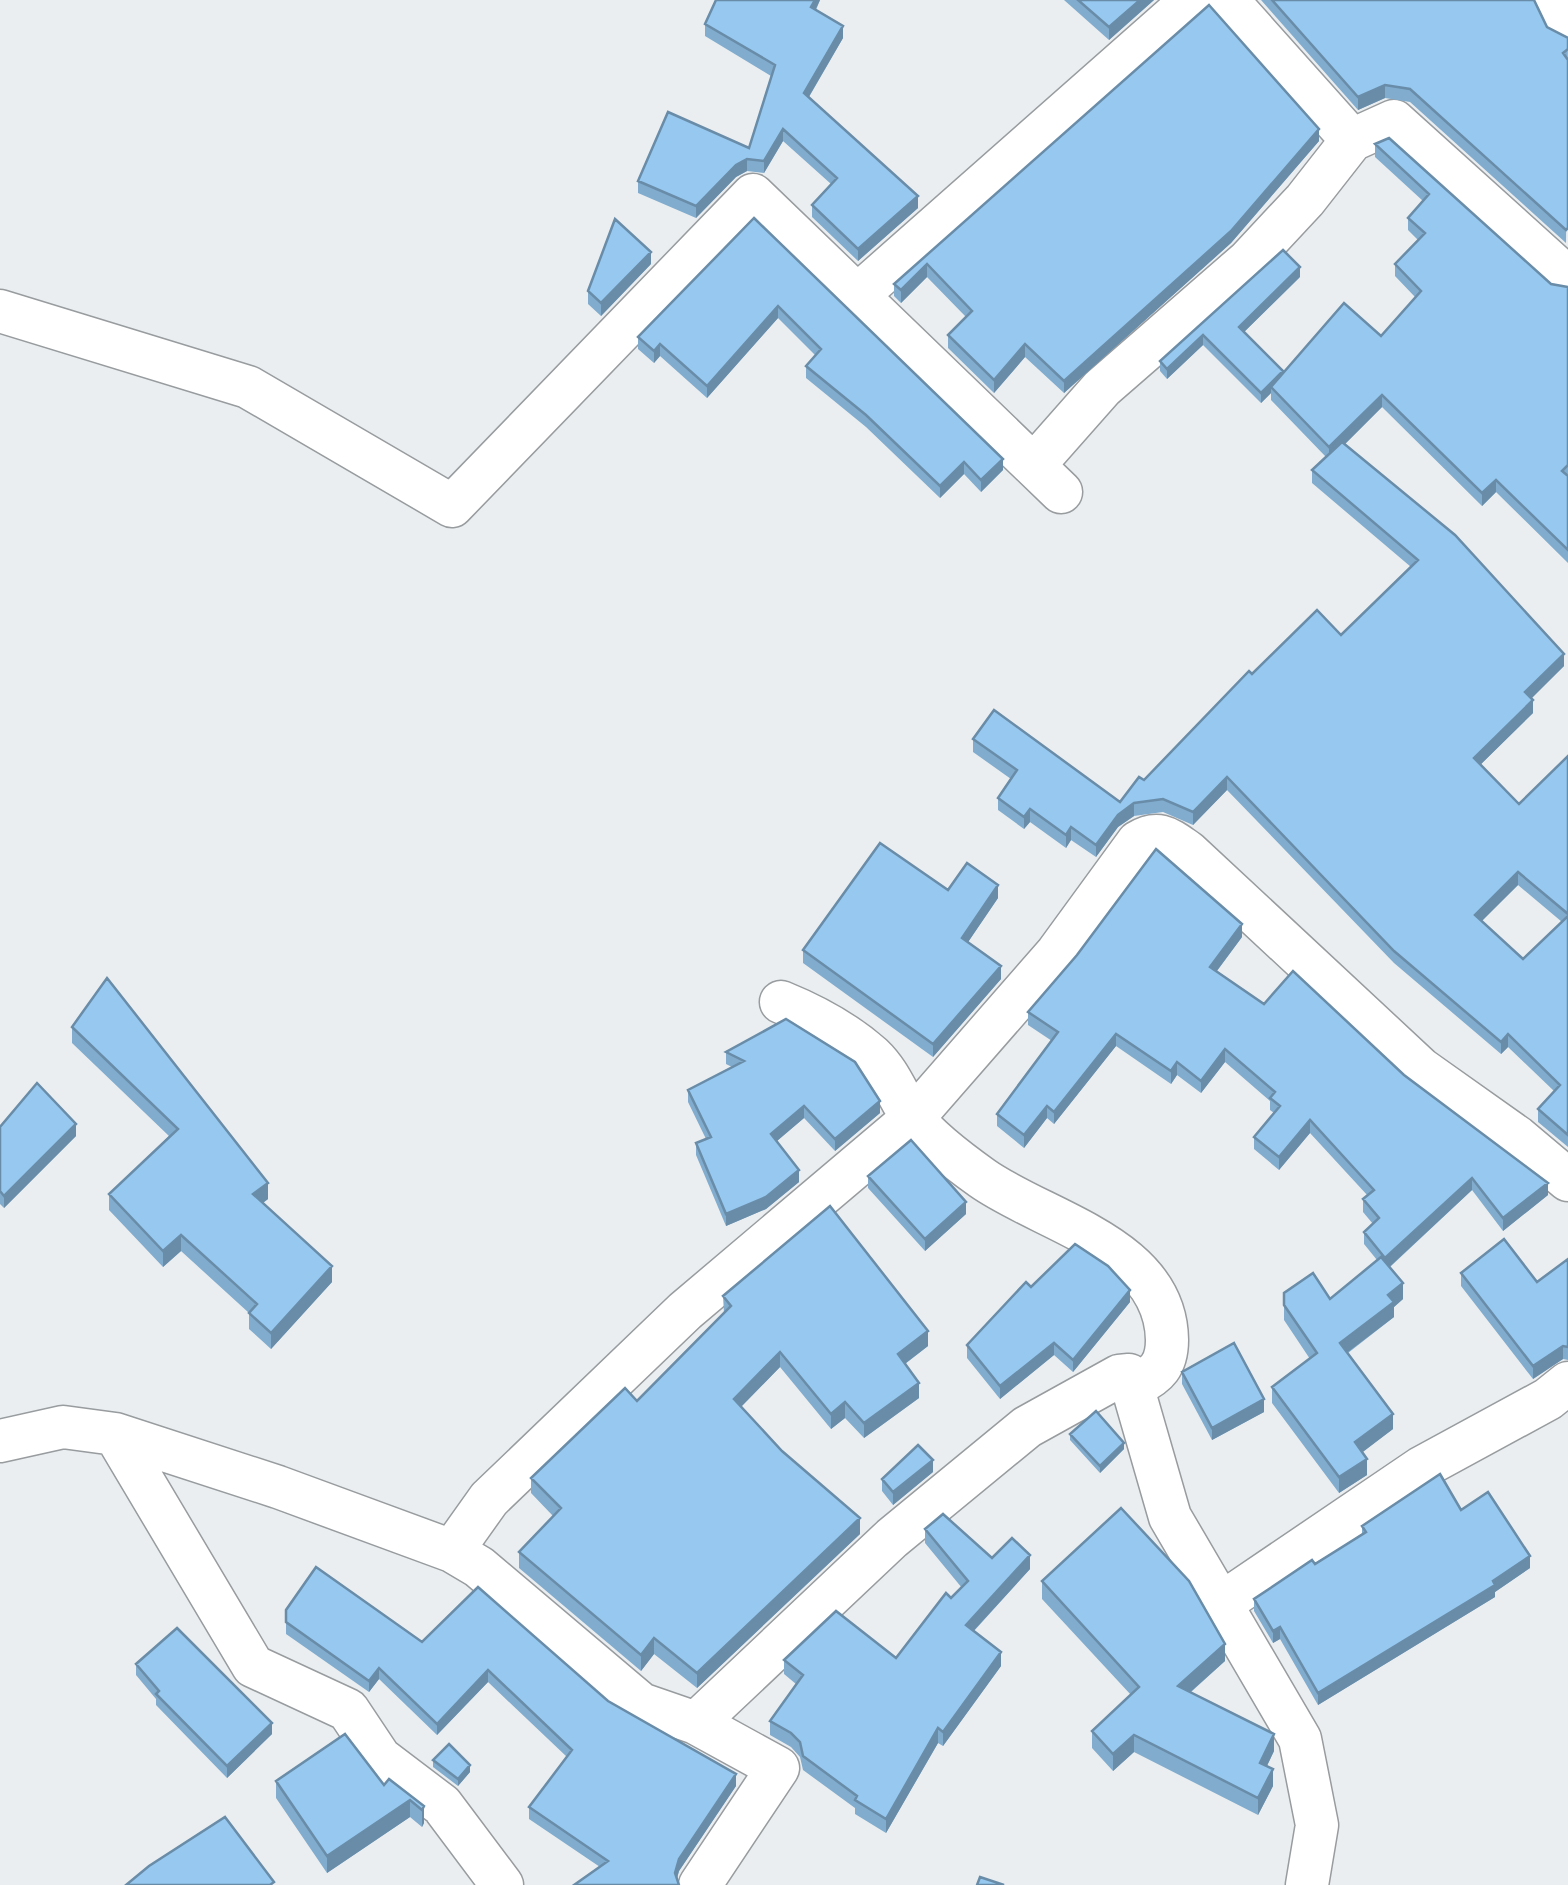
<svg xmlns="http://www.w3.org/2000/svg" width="1568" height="1885" font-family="'Space Grotesk',sans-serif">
<rect width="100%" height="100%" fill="#eaeef1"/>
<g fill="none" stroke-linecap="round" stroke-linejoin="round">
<g stroke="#989c9f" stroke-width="45">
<path id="minor" d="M1227,0L1352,140L1394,121L1568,278
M1553,0L1568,26
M860,293L1192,0
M0,311L248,387L452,506L753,195L1061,492
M1034,465L1102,388L1248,261L1305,200L1352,140
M781,1002C813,1015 845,1032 872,1056C892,1075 898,1098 913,1118C929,1139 961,1163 982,1178C1044,1222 1166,1246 1167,1340C1167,1365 1157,1375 1136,1385
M115,1434L253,1666L348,1710L380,1758L442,1805L502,1885
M0,1441L63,1427L115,1434L278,1487L452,1551L479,1567L641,1704L696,1723L892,1538L1027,1427L1119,1376L1129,1375L1170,1517L1300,1739L1317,1825L1307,1885
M452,1551L489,1499L685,1311L913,1118L1057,953L1138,842C1159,829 1169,839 1188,852L1421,1069L1517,1137L1568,1180
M1219,1605L1421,1468L1548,1399L1568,1383
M696,1723L778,1768L700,1885"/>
</g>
<use href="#minor" stroke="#fff" stroke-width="42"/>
</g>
<path fill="#81acce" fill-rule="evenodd" d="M716,0H820L816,10L843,38L809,97L918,208L858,261L812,217V205L831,184L783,141L764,173L747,171L736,177L696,218L638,193V181L749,148L771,76L705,36V24Z
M1064,0H1154L1109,40Z
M1261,0H1534L1547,27L1568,38L1566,243L1410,102L1385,98L1358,110Z
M1209,5L1319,141L1231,243L1064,393L1025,357L994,393L948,348V335L966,317L927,277L901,303L894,296V284Z
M1375,144L1551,284L1568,287V563L1496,492L1482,506L1382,407L1345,444L1564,666L1531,698L1533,713L1480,765L1519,804L1568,756V1147L1538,1122V1109L1554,1091L1508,1047L1501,1054L1394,963L1227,790L1193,825L1163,812L1134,816L1118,827L1096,857L1071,840L1066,848L1030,822L1024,829L998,810V798L1011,779L973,752V739L1120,802L1252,674L1341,635L1411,567L1312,483V470L1326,457L1271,400V393L1261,403L1203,345L1167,379L1160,371V361L1300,277L1244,332L1283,373L1381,336L1415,297L1395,276V264L1418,240L1408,230V218L1423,201L1375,157ZM1518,885L1562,922L1523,959L1481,921Z
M754,218L1003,470L981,492L964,474L940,498L866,427L806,378V366L815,355L778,318L707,398L660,356L654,363L638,349V337Z
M651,264L601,316L588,304V291Z
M948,890L998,898L968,942L1001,979L933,1057L803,963V950Z
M1242,937L1217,971L1264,1004L1404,1075L1548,1195L1503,1231L1472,1190L1390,1267L1403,1299L1394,1307V1317L1348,1353L1393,1429L1362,1452L1367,1475L1339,1493L1272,1403V1387L1310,1359L1284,1320V1293L1330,1299L1377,1260L1364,1244V1232L1373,1224L1363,1212V1199L1368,1196L1310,1133L1279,1170L1254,1149V1137L1274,1113L1270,1110V1101L1225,1062L1201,1093L1177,1075L1171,1084L1116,1046L1054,1124L1047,1118L1024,1148L997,1126V1114L1052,1041L1028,1025V1012Z
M72,1027L268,1199L263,1203L332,1282L271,1349L249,1329V1313L181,1251L163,1267L109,1210V1194L169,1136L72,1043Z
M726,1052L880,1113L835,1151L804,1118L777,1141L799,1182L766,1209L726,1226L696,1155V1143L706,1139L688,1102V1090L732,1067L726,1064Z
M0,1127L76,1136L4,1208L0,1204Z
M868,1176L966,1214L925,1251L868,1188Z
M1568,1259V1360L1563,1359L1533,1379L1461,1286V1273L1537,1282Z
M1031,1287L1130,1302L1073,1372L1054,1355L1000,1399L967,1358V1345Z
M723,1296L928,1346L905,1364L919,1398L864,1438L845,1418L831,1429L780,1367L741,1407L860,1534L697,1688L654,1654L641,1671L519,1568V1552L553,1516L531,1493V1478L637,1401L724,1313Z
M1182,1372L1264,1412L1212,1440L1182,1384Z
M1070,1434L1124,1449L1100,1473L1070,1440Z
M933,1472L893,1505L882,1491V1479Z
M1461,1510L1530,1568L1495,1592V1597L1318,1705L1280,1639L1273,1643L1254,1611V1599L1362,1535V1526Z
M925,1529L992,1558L1030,1569L974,1631L1001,1666L943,1746L938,1743L886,1833L855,1814V1808L803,1770L800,1757L791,1747L770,1735V1721L796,1684L784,1674V1660L896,1658L962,1588L925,1543Z
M1042,1581L1225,1661L1191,1692L1274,1751L1267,1766L1273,1786L1258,1815L1134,1752L1113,1771L1092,1748V1731L1131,1695L1042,1599Z
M286,1610L422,1642L608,1701L736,1786L679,1871L677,1879L600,1867L529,1819V1807L567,1757L488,1682L437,1735L379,1679L369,1692L286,1634Z
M136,1664L272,1734L227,1778L156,1705V1699L136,1675Z
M433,1760L470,1772L458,1786L433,1767Z
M276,1781L384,1785L424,1806V1823L422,1827L410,1817L327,1873L276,1798Z"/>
<path fill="#698ca8" d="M815,0H820L811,19V7Z
M1140,0H1154L1109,40V27Z
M843,26V38L804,105V93Z
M1385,85V98L1358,110V97Z
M783,129V141L764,173V161Z
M1319,129V141L1231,243L1064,393V381Z
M747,159V171L736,177L696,218V206L736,165Z
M918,196V208L858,261V249Z
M651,252V264L601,316V303Z
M927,264V277L901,303V290Z
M1300,267V277L1239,337V327Z
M778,306V318L707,398V386Z
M1203,335V345L1167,379V369Z
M660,344V356L654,363V351Z
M1025,344V357L994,393V380Z
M1283,371V381L1271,387V393L1261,403V393Z
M1382,395V407L1329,460V447Z
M1003,459V470L981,492V480Z
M964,462V474L940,498V486Z
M1496,480V492L1482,506V493Z
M1564,654V666L1525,705V692Z
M1533,700V713L1474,771V758Z
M1227,777V790L1193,825V812Z
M1134,803V816L1118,827L1096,857V845L1118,815Z
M1030,809V822L1024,829V817Z
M1071,827V840L1066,848V835Z
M1518,872V885L1475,928V915Z
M998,885V898L962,951V938Z
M1242,924V937L1210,980V967Z
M1001,966V979L933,1057V1044Z
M1116,1034V1046L1054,1124V1112Z
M1508,1034V1047L1501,1054V1042Z
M1225,1049V1062L1201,1093V1081Z
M1177,1062V1075L1171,1084V1071Z
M880,1101V1113L835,1151V1139Z
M804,1106V1118L771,1146V1134Z
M1047,1106V1118L1024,1148V1135Z
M1310,1120V1133L1279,1170V1157Z
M76,1124V1136L4,1208V1196Z
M799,1170V1182L766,1209L726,1226V1214Z
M1472,1178V1190L1385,1271V1258Z
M268,1183V1199L253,1210V1194Z
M1548,1183V1195L1503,1231V1218Z
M966,1202V1214L925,1251V1239Z
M181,1235V1251L163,1267V1251Z
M332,1266V1282L271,1349V1333Z
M1403,1283V1299L1394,1307V1317L1340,1358V1343L1388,1295Z
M1130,1290V1302L1073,1372V1360Z
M928,1331V1346L898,1369V1354Z
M1054,1343V1355L1000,1399V1386Z
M1563,1346V1359L1533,1379V1366Z
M780,1352V1367L734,1414V1399Z
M919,1383V1398L864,1438V1423Z
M1264,1399V1412L1212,1440V1428Z
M845,1402V1418L831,1429V1414Z
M1393,1414V1429L1355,1458V1442Z
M1124,1443V1449L1100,1473V1466Z
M1367,1459V1475L1339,1493V1477Z
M933,1460V1472L893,1505V1492Z
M860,1518V1534L697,1688V1673Z
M1030,1555V1569L966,1639V1625Z
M1530,1556V1568L1495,1592V1597L1318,1705V1693Z
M1280,1627V1639L1273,1643V1631Z
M654,1638V1654L641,1671V1655Z
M1225,1644V1661L1178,1703V1686Z
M1001,1652V1666L943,1746V1732Z
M379,1668V1679L369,1692V1681Z
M488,1670V1682L437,1735V1724Z
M272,1723V1734L227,1778V1766Z
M938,1728V1743L886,1833V1819Z
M1274,1734V1751L1260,1780V1763Z
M1134,1735V1752L1113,1771V1754Z
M470,1765V1772L458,1786V1779Z
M1273,1769V1786L1258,1815V1798Z
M736,1774V1786L679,1871L675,1884V1873L679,1859Z
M410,1800V1817L327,1873V1856Z
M424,1806V1823L422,1827V1810Z"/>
<path fill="#96c8f0" stroke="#698ca8" stroke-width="2.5" d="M716,0H815L811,7L843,26L804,93L918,196L858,249L812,205L837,178L783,129L764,161L747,159L736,165L696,206L638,181L668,112L749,148L775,65L705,24Z
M1078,0H1140L1109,27Z
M1272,0H1534L1547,27L1568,38V49L1563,53L1568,60V228L1566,230L1410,89L1385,85L1358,97Z
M1209,5L1319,129L1231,231L1064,381L1025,344L994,380L948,335L972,311L927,264L901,290L894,284Z
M1389,138L1551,284L1568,287V465L1562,471L1568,476V550L1496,480L1482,493L1382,395L1329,447L1271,387L1344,303L1381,336L1421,291L1395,264L1425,233L1408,218L1429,194L1375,144Z
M754,218L1003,459L981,480L964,462L940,486L866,415L806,366L821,349L778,306L707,386L660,344L654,351L638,337Z
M615,219L651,252L601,303L588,291Z
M1283,250L1300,267L1239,327L1283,371L1261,393L1203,335L1167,369L1160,361Z
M1342,442L1455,535L1564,654L1525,692L1533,700L1474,758L1519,804L1568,756V914L1518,872L1475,915L1523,959L1568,916V1135L1538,1109L1560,1085L1508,1034L1501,1042L1394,951L1227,777L1193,812L1163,799L1134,803L1118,815L1096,845L1071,827L1066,835L1030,809L1024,817L998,798L1017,770L973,739L994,710L1120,802L1139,777L1144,780L1249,671L1252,674L1317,610L1341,635L1418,560L1312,470Z
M880,843L948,890L967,863L998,885L962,938L1001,966L933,1044L803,950Z
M1156,849L1242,924L1210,967L1264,1004L1293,971L1404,1075L1548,1183L1503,1218L1472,1178L1385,1258L1364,1232L1379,1218L1363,1199L1374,1190L1310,1120L1279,1157L1254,1137L1280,1106L1270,1098L1275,1092L1225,1049L1201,1081L1177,1062L1171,1071L1116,1034L1054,1112L1047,1106L1024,1135L997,1114L1058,1032L1028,1012L1077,955Z
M107,978L268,1183L253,1194L332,1266L271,1333L249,1313L257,1304L181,1235L163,1251L109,1194L178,1129L72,1027Z
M786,1019L855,1062L880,1101L835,1139L804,1106L771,1134L799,1170L766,1197L726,1214L696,1143L711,1137L688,1090L744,1061L726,1052Z
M37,1083L76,1124L4,1196L0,1191V1127Z
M911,1140L966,1202L925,1239L868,1176Z
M830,1206L928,1331L898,1354L919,1383L864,1423L845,1402L831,1414L780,1352L734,1399L782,1451L860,1518L697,1673L654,1638L641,1655L519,1552L561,1508L531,1478L625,1388L637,1401L731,1306L723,1296Z
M1504,1239L1537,1282L1568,1259V1347L1563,1346L1533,1366L1461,1273Z
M1075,1244L1108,1266L1130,1290L1073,1360L1054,1343L1000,1386L967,1345L1026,1282L1031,1287Z
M1381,1257L1403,1283L1388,1295L1394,1302L1340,1343L1393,1414L1355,1442L1367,1459L1339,1477L1272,1387L1317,1353L1284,1305V1293L1313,1273L1330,1299Z
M1234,1343L1264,1399L1212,1428L1182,1372Z
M1096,1411L1124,1443L1100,1466L1070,1434Z
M918,1445L933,1460L893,1492L882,1479Z
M1440,1474L1461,1510L1488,1492L1530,1556L1493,1581L1495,1585L1318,1693L1280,1627L1273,1631L1254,1599L1312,1560L1315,1564L1366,1532L1362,1526Z
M1121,1508L1189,1581L1225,1644L1178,1686L1274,1734L1260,1763L1273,1769L1258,1798L1134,1735L1113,1754L1092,1731L1139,1687L1042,1581Z
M943,1514L992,1558L1012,1538L1030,1555L966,1625L1001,1652L943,1732L938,1728L886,1819L855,1800L857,1796L803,1756L800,1742L791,1733L770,1721L803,1675L784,1660L836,1611L896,1658L946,1593L951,1598L968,1581L925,1529Z
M316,1567L422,1642L478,1587L608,1701L736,1774L679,1859L675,1873L679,1885H574L608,1861L529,1807L572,1750L488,1670L437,1724L379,1668L369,1681L286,1622V1610Z
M177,1628L272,1723L227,1766L156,1694L159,1691L136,1664Z
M345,1734L384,1785L389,1779L424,1806L422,1810L410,1800L327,1856L276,1781Z
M449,1744L470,1765L458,1779L433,1760Z
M225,1817L274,1882L270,1885H126L149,1866Z
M980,1877L1004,1885H977Z"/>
</svg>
